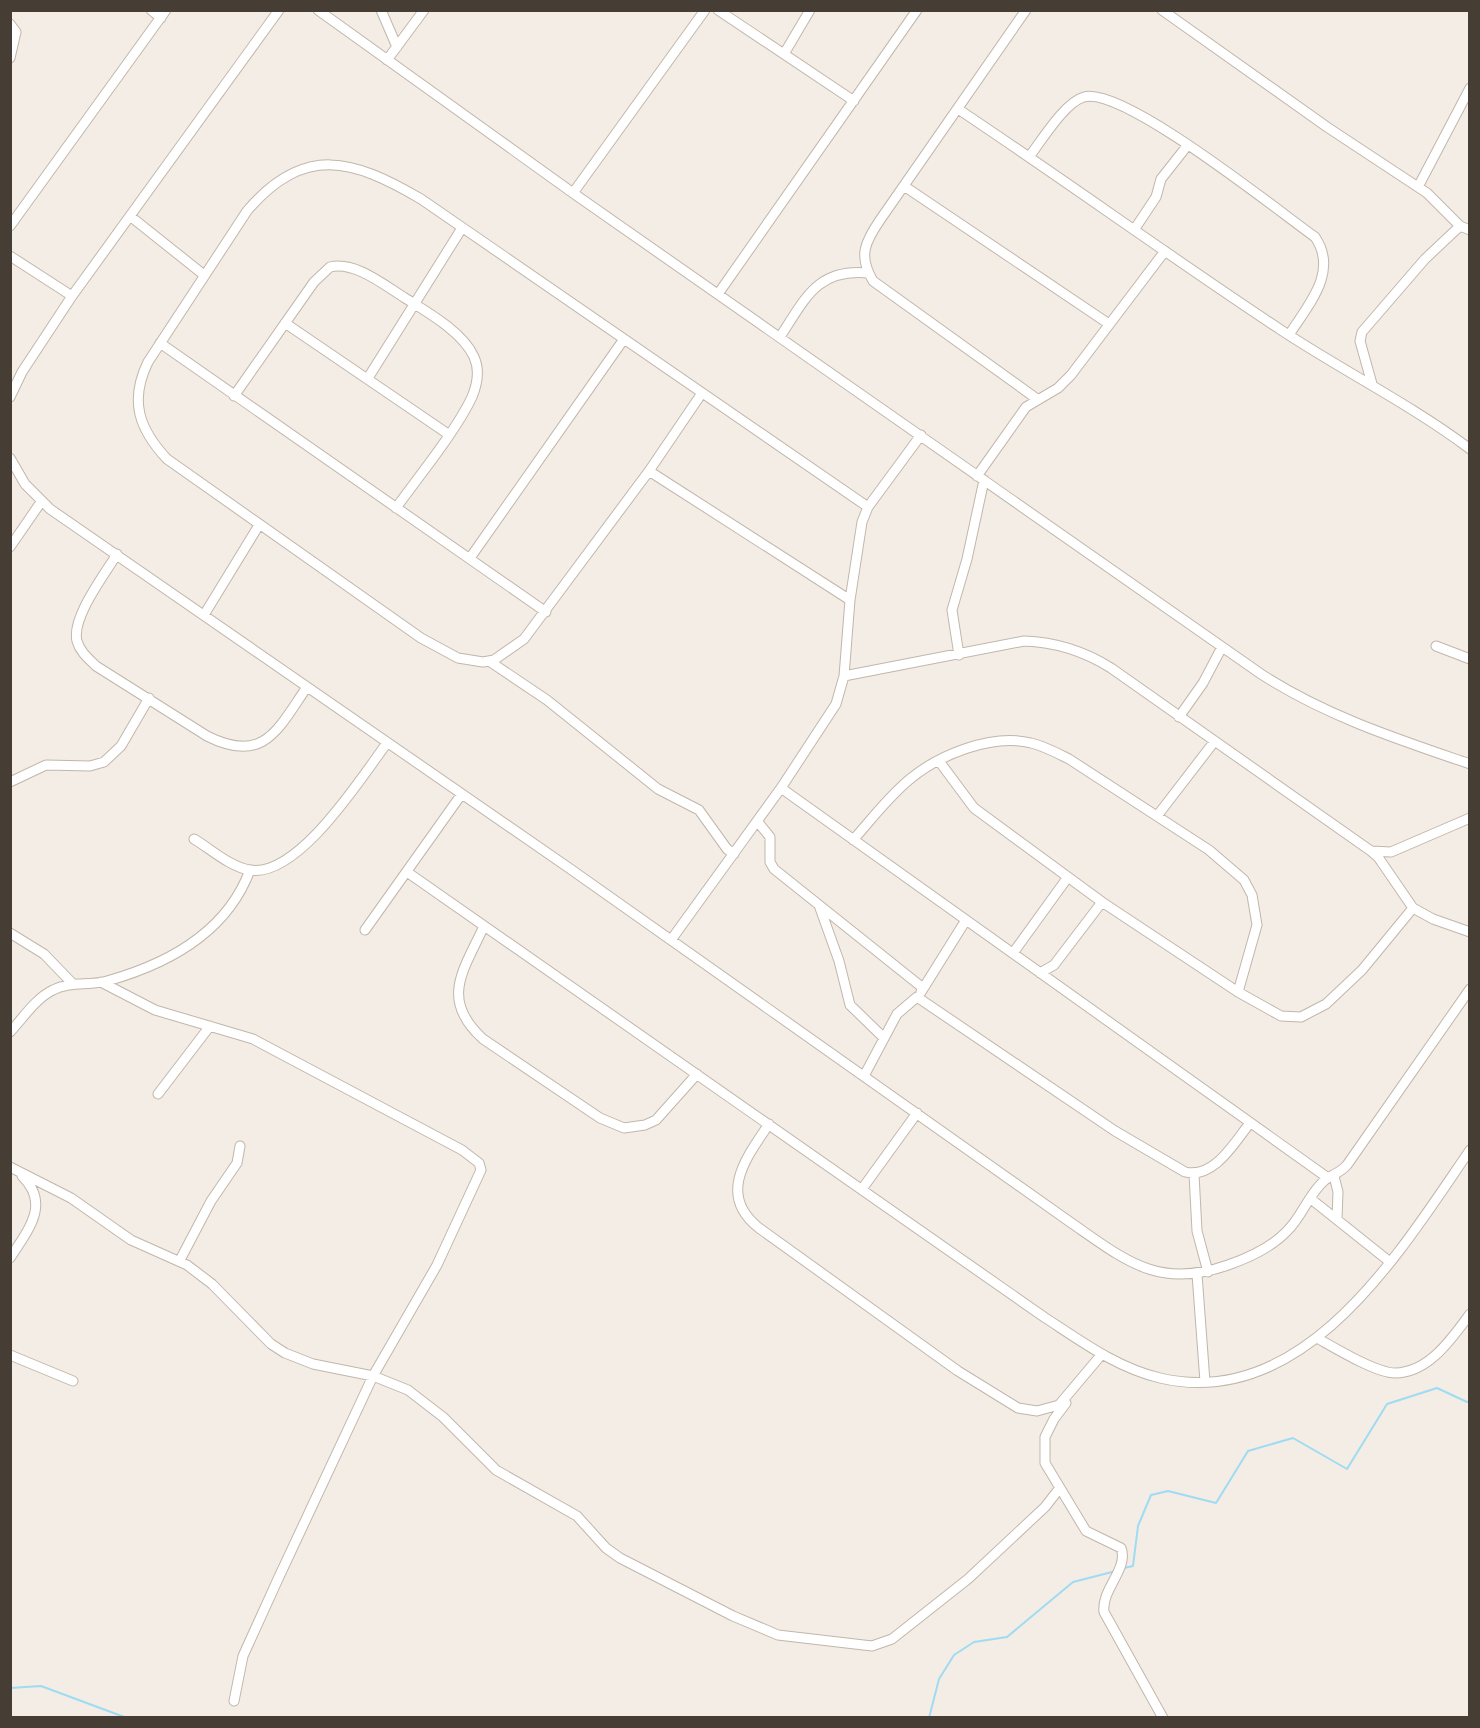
<svg xmlns="http://www.w3.org/2000/svg" width="1480" height="1728" font-family="Arial,sans-serif">
<rect width="100%" height="100%" fill="#f3ede5"/>
<g fill="none" stroke-linecap="round" stroke-linejoin="round">
<path stroke="#9fdbf2" stroke-width="2" d="M1124,1568L1133,1566L1138,1526L1151,1495L1168,1491L1216,1503L1248,1451L1293,1438L1347,1469L1387,1404L1437,1388L1467,1402L1470,1401
M10,1688L41,1686L127,1718
M929,1718L939,1679L954,1655L974,1642L1007,1637L1073,1582L1116,1571"/>
<g stroke="#c2b6aa" stroke-width="11">
<path id="minor" d="M151,10L161,18
M318,10L573,193L1261,674C1326,716 1397,739 1470,764
M381,10L397,47
M718,10L854,101
M1026,10L880,220C865,242 858,256 873,281L1037,399
M1162,10L1327,127L1427,193L1460,226L1470,230
M10,24L16,32L10,58
M784,54L810,10
M387,60L424,10
M958,109C1066,181 1172,258 1281,330C1343,371 1410,404 1470,449
M1029,157C1042,140 1065,102 1084,97C1123,86 1277,210 1315,237C1339,272 1308,305 1289,335
M904,186L1109,324
M1418,187L1470,88
M573,193L705,10
M130,216L204,275
M10,226L166,10
M1134,230L1156,197L1161,179L1187,146
M10,256L72,296
M718,294L917,10
M285,323L448,434
M780,337C805,299 817,268 868,273
M160,343L546,612
M368,378L462,228
M1372,384L1360,341L1362,332L1425,259L1460,226
M702,393L649,471L524,639L494,660L483,662L458,658L421,638L167,459C139,429 129,401 148,362L247,211C304,144 353,159 421,199L868,507
M234,396L314,282L330,267C355,261 384,285 405,298C427,312 463,332 474,357C480,370 477,385 472,397C456,431 419,476 396,508
M10,397L22,372L72,296L279,10
M10,458L25,484L50,509L569,868L1070,1222C1125,1260 1158,1290 1228,1265C1248,1258 1272,1247 1287,1231C1302,1217 1309,1193 1325,1180C1333,1174 1340,1173 1347,1165L1470,989
M649,471L850,600
M977,476L1026,407L1058,388L1071,375L1165,251
M10,547L41,502
M117,554C105,574 71,618 77,641C80,652 89,659 96,666L207,736C264,765 278,729 307,687
M470,558L624,339
M204,615L259,525
M1436,646L1470,659
M959,655L952,610L967,559L984,480
M489,661L547,700L658,789L699,810L727,849L734,854
M844,676L1024,641C1056,642 1084,651 1111,668L1371,851L1378,857L1413,908L1433,919L1470,932
M1179,717L1203,683L1222,647
M939,761L974,808L1102,902L1238,992L1281,1016L1301,1017L1326,1004L1362,970L1413,908
M10,782L46,765L90,766L104,762L121,746L149,698
M781,788L1328,1178
M1157,816L1214,742
M757,821L770,837V862L774,869L923,988
M194,839C211,849 230,867 250,870C298,878 361,778 387,743
M853,840C871,820 888,797 910,779C939,755 992,733 1031,743C1044,746 1057,753 1069,759L1209,850L1244,880L1252,895L1257,925L1238,992
M1371,851L1391,852L1470,818
M407,872L1044,1317C1081,1341 1117,1368 1160,1378C1305,1412 1401,1250 1470,1150
M820,908L839,961L850,1005L883,1037
M484,926C464,970 439,999 483,1039L600,1118L624,1128L645,1125L656,1120L697,1074
M365,930L461,795
M10,933L44,954L73,984
M671,940L781,788L836,704L844,676L850,600L862,522L868,507L921,435
M1013,953L1068,877
M1040,973L1054,965L1102,902
M101,982L155,1010L253,1039L462,1150L479,1163L481,1170L437,1265L373,1376L278,1579L243,1656L234,1701
M921,992L966,920
M10,1032C23,1018 36,998 53,990C70,981 89,986 107,981C168,964 227,932 250,870
M864,1076L897,1014L917,997L1115,1131L1185,1172C1214,1179 1234,1143 1250,1123
M158,1094L210,1026
M769,1124C746,1158 717,1195 759,1228L958,1371L1018,1408L1037,1411L1059,1405L1102,1354
M10,1167L71,1198L131,1240L187,1265L212,1284L271,1344L285,1353L313,1364L373,1376L408,1390L443,1417L496,1470L577,1516L606,1548L620,1558L733,1616L778,1635L872,1646L892,1639L968,1579L1045,1507L1059,1489
M1194,1174L1197,1231L1208,1272
M1334,1176L1338,1192L1337,1219
M862,1189L917,1113
M1311,1199L1390,1262
M10,1258C28,1230 51,1204 22,1176
M180,1260L211,1201L237,1163L240,1146
M1197,1274L1205,1382
M1317,1338C1335,1348 1376,1373 1395,1373C1429,1373 1452,1338 1470,1314
M10,1355L73,1381
M1066,1403L1054,1419L1045,1437V1463L1086,1531L1121,1548C1129,1569 1101,1589 1104,1612L1163,1718"/>
</g>
<use href="#minor" stroke="#fff" stroke-width="9"/>
</g>
<rect width="1480" height="1728" fill="none" stroke="#463d34" stroke-width="24"/>
</svg>
